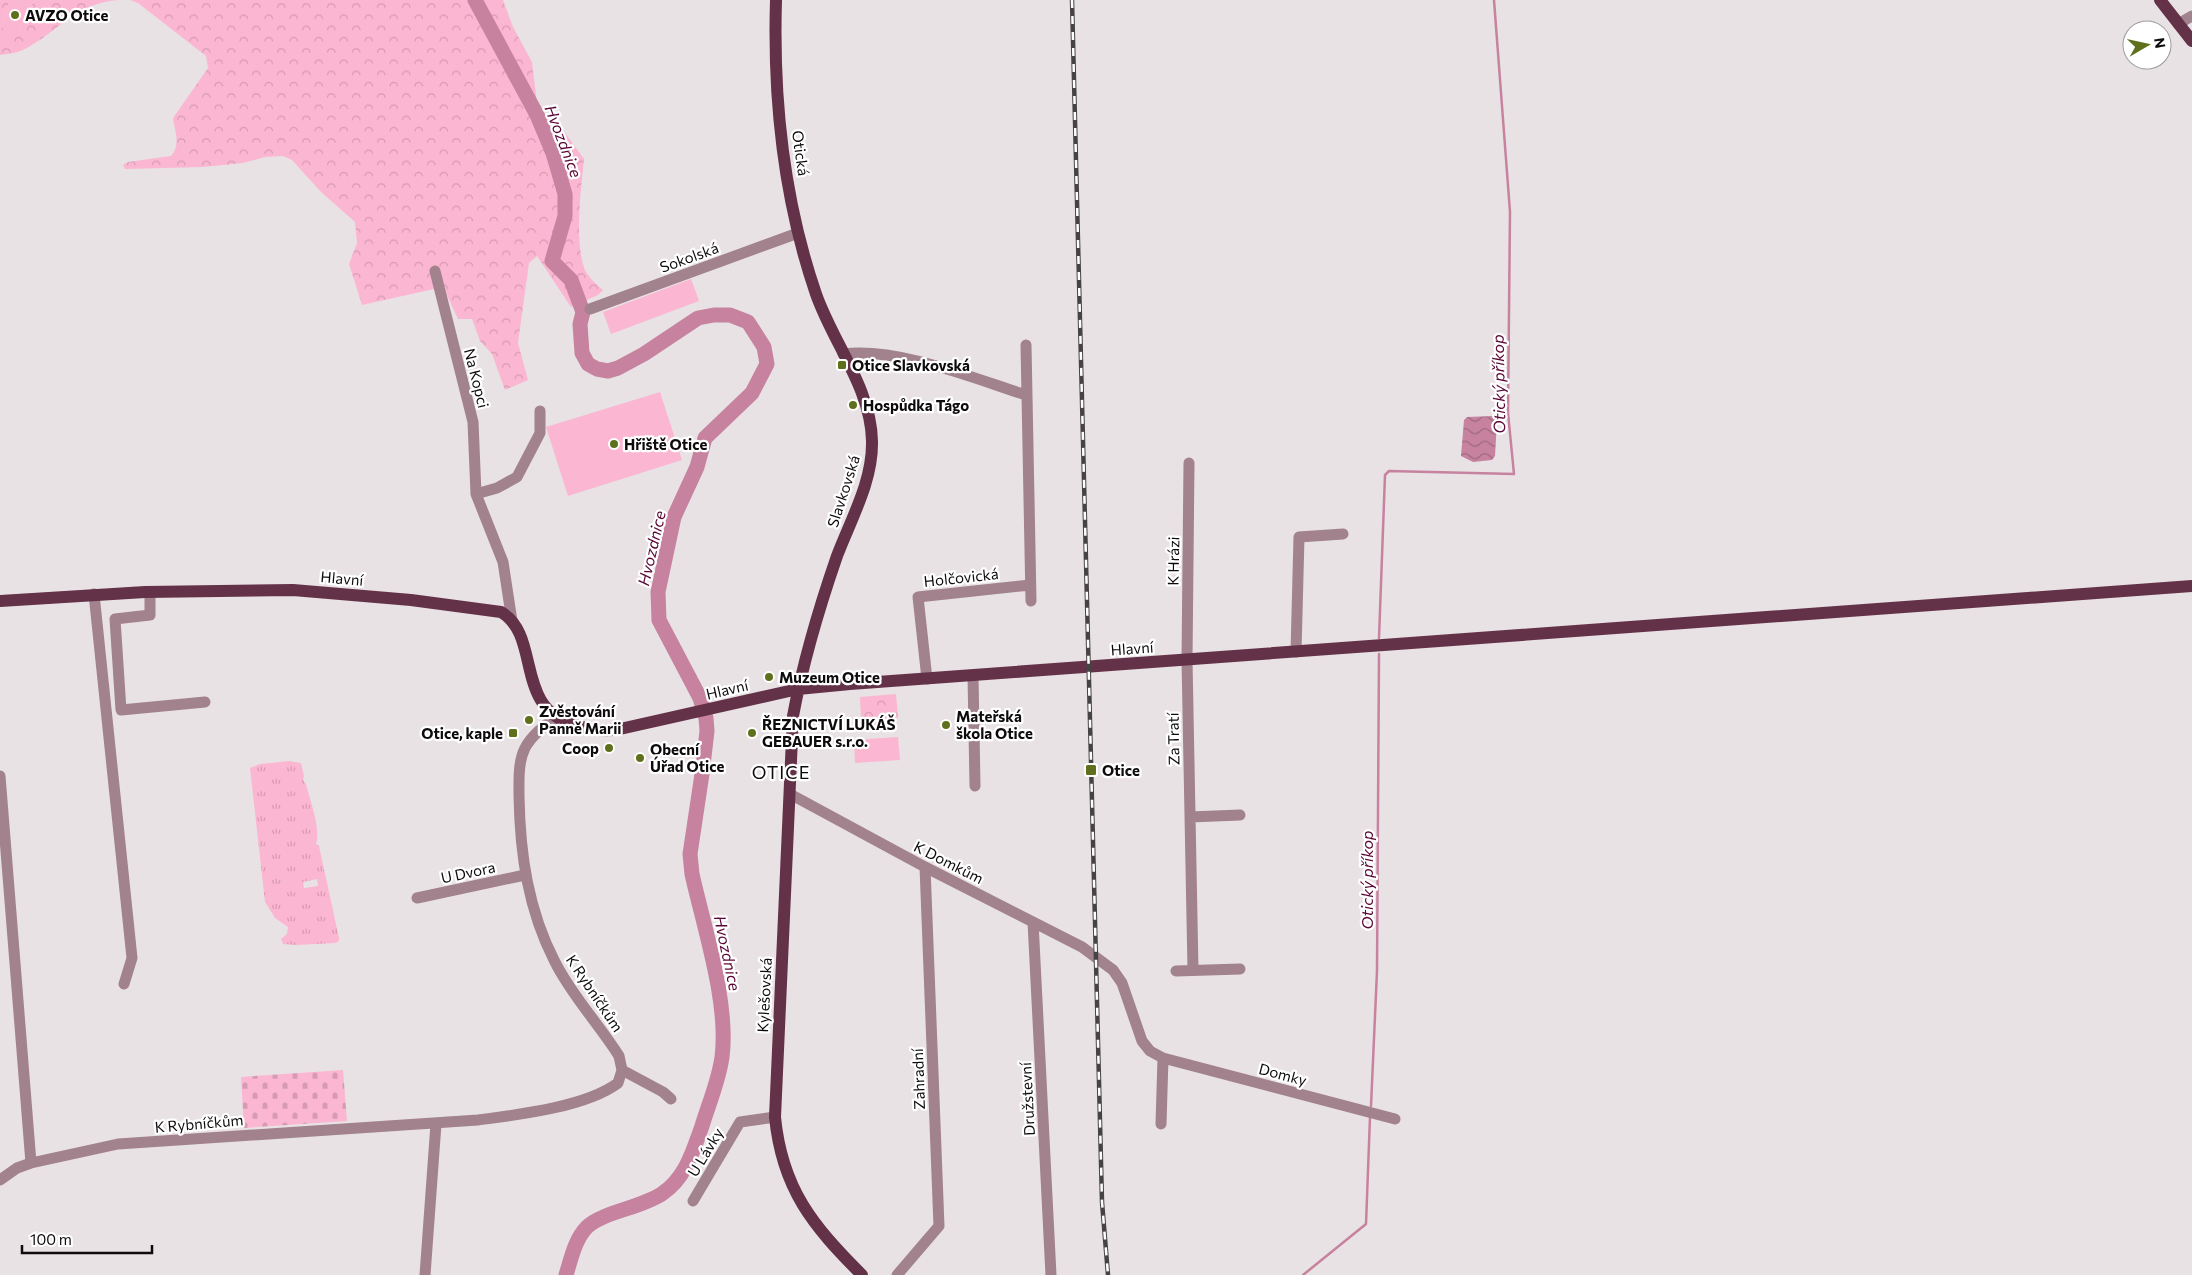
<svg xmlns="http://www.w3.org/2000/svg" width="2192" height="1275" font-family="Commissioner,sans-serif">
<defs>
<pattern id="grass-tufts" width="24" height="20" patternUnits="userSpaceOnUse" patternTransform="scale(1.25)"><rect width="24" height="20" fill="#fbb6d1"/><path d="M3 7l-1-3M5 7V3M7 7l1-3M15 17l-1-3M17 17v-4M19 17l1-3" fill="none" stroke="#d69bb2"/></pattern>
<pattern id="forest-crowns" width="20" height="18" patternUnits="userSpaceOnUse" patternTransform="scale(1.25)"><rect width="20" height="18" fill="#fbb6d1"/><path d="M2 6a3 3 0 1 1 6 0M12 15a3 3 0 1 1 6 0" fill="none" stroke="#d69bb2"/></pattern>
<pattern id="cemetery-stones" width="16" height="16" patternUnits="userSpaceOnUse" patternTransform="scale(1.25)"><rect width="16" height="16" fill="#fbb6d1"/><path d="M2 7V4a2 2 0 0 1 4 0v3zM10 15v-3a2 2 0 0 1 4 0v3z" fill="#d69bb2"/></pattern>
<pattern id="water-waves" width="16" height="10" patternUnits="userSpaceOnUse" patternTransform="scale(1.25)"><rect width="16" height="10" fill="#c6829e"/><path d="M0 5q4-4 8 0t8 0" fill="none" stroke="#9f697f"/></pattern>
</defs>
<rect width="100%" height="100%" fill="#e9e2e4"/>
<path fill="url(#grass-tufts)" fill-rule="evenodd" d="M289,761L301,763L304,776L303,780L306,784C310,801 321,828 316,844L319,846L339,938V941L335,943L296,945L283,944L281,939L287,934L288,927L275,918L265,902L250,768L260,764ZM317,879L318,886L304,888L303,882Z"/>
<path fill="url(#forest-crowns)" d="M0,0H10L2,24L19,29L30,6L36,0H119C74,3 59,32 23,50C16,53 8,54 0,55Z
M130,0H503L513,27L532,62L539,121L544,134L560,126L584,159C581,189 574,242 585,270C589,278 597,285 603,290L598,295L571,307L537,256L529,263L518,343L528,380L505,390L492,354L480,341L472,319H458L443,287L362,305L349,264L357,243L355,222L321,192L292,160L283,156L265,157L243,163L203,167L125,169L123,165L128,162L171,156C181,145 175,132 173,118L208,68L206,56L138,3Z
M896,694L898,717L885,727L871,728L861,717L860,697Z"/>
<path fill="url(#cemetery-stones)" d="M343,1070L347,1121L244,1128L241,1077Z"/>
<path fill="#fbb6d1" d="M10,0H36L30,6L19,29L10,33L3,30L2,24Z
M691,279L699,301L611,334L603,312Z
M660,392L682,460L568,496L546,427Z
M898,737L900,760L855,763L854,740Z"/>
<path fill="url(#water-waves)" d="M1494,416L1497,421L1495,456L1492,460L1473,462L1461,456L1464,420L1467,417Z"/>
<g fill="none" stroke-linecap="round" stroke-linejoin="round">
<path stroke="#c6829e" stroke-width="2.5" d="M1379,638L1385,475L1389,471L1514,474L1508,413L1510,212L1494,0
M1371,1106L1377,971L1379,654
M1303,1275L1366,1224L1370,1117"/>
<path stroke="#c6829e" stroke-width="15" d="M475,0L537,115L553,153L565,194V216L552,261L571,280L583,312L580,324L582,353L588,364L597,369L608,371L618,368L644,354L698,318L714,315H730L748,322L764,347L767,364L752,393L705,438L697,467L674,517L658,592L659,620L700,698L706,718L707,731L702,774L690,854L692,874C704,928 729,1003 722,1057C719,1080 709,1103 702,1126C693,1151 686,1177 663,1193C642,1208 602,1212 587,1227C575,1239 571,1259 566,1275"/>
<path stroke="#a1828d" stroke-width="11" d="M2178,24L2192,16
M435,271L473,422L476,494L503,562L512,621
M590,309L798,233
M1026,345L1031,601
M843,354C897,347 973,378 1026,395
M1189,463L1187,660L1193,970
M476,494L497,488L517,477L540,433V411
M150,592V615L115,619L121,710L205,702
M94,594L132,958L124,984
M1296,652L1299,537L1343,534
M973,675L975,786
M927,679L918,597L1030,585
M0,776L31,1163
M790,794L925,867L1082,947L1113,970L1122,983L1142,1041L1150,1051L1163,1058L1395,1119
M1190,817L1240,815
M417,898L525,875
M1033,922L1051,1275
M1176,971L1240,969
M622,1070L663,1092L671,1099
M1161,1124L1163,1058
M0,1180L17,1168L31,1163L118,1144L478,1120C517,1115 586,1107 618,1083L622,1070L619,1056C599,1024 572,996 555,962C528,910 520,854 519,796C519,780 518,762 525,748C532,735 544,726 555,718
M693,1201L740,1122L775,1117
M425,1275L436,1124
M897,1275L939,1226L925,867"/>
<path stroke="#643248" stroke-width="12" d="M776,0C773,98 784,201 816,294C833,343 871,388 872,441C873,481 851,519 837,556C819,608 803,662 793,716L775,1117C782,1189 813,1226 862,1275
M2160,0L2192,41
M0,601L145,592L293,590L411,600L501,612C542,636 513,708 575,725C591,730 604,732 620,729L798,689L850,684L2192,586"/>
<g stroke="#464343" stroke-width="4.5">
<path id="rail" d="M1072,0L1102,1202L1108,1275"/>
</g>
<use href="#rail" stroke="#fff" stroke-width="2.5" stroke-dasharray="8" stroke-linecap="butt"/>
</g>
<g fill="#5f701d" stroke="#fff" stroke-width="2">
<circle cx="15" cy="15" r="5"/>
<rect x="837" y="360" width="10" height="10" rx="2.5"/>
<circle cx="853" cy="405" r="5"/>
<circle cx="614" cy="444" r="5"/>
<circle cx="769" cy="677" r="5"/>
<circle cx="529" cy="720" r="5"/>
<circle cx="946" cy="725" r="5"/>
<rect x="508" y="728" width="10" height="10" rx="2.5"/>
<circle cx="752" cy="733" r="5"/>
<circle cx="609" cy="748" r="5"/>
<circle cx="640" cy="758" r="5"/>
<rect x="1085" y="764" width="12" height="12" rx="2.5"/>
</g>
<g text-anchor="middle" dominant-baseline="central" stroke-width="4.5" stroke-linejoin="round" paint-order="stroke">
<g font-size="15" font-weight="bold" fill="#0d0b0b" stroke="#fff" text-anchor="start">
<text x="25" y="15">AVZO Otice</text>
<text x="852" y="365">Otice Slavkovská</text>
<text x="863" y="405">Hospůdka Tágo</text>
<text x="624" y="444">Hřiště Otice</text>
<text x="779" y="677">Muzeum Otice</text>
<text x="539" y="711">Zvěstování<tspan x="539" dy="17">Panně Marii</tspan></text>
<text x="956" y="716">Mateřská<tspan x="956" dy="17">škola Otice</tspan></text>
<text x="762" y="724">ŘEZNICTVÍ LUKÁŠ<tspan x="762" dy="17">GEBAUER s.r.o.</tspan></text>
<text x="503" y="733" text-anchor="end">Otice, kaple</text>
<text x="599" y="748" text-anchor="end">Coop</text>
<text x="650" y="749">Obecní<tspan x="650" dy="17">Úřad Otice</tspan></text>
<text x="1102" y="770">Otice</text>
</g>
<g font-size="15" fill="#0d0b0b" stroke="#fff">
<text transform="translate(801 153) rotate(82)">Otická</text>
<text transform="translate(689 257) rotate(-20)">Sokolská</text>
<text transform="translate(477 378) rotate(76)">Na Kopci</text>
<text transform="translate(843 491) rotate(-72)">Slavkovská</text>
<text transform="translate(1173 561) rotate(-89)">K Hrázi</text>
<text transform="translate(961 577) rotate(-6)">Holčovická</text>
<text transform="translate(342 578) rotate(5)">Hlavní</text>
<text transform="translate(1132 648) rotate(-4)">Hlavní</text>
<text transform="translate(727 689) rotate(-13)">Hlavní</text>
<text transform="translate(1173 739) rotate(-91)">Za Tratí</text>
<text transform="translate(949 862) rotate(27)">K Domkům</text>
<text transform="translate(468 872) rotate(-12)">U Dvora</text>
<text transform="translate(595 993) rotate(56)">K Rybníčkům</text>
<text transform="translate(764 995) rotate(-87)">Kylešovská</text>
<text transform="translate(1283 1074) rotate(15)">Domky</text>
<text transform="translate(918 1079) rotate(-92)">Zahradní</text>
<text transform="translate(1027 1099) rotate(-93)">Družstevní</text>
<text transform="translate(199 1123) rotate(-5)">K Rybníčkům</text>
<text transform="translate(705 1152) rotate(-59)">U Lávky</text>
</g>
<g font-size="16" font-style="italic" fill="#5a0535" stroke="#fff">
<text transform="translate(564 141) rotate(69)">Hvozdnice</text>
<text transform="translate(1498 384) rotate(-91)">Otický příkop</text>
<text transform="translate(651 548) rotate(-77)">Hvozdnice</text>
<text transform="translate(1366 880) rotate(-90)">Otický příkop</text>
<text transform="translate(728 953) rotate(78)">Hvozdnice</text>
</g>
<g font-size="18" letter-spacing="1" fill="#0d0b0b" stroke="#fff">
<text x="781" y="772">OTICE</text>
</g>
</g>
<g transform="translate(2147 45) rotate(81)"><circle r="24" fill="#ffffff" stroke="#9e9d9d"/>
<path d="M0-4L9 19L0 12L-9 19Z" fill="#5f701d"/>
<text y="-8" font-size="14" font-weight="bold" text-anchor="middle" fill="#0d0b0b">N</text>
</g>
<path d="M22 1245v8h130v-8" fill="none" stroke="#0d0b0b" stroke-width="2.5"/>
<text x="30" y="1245" font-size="15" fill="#0d0b0b" stroke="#ffffff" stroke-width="4" paint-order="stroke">100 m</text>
</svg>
